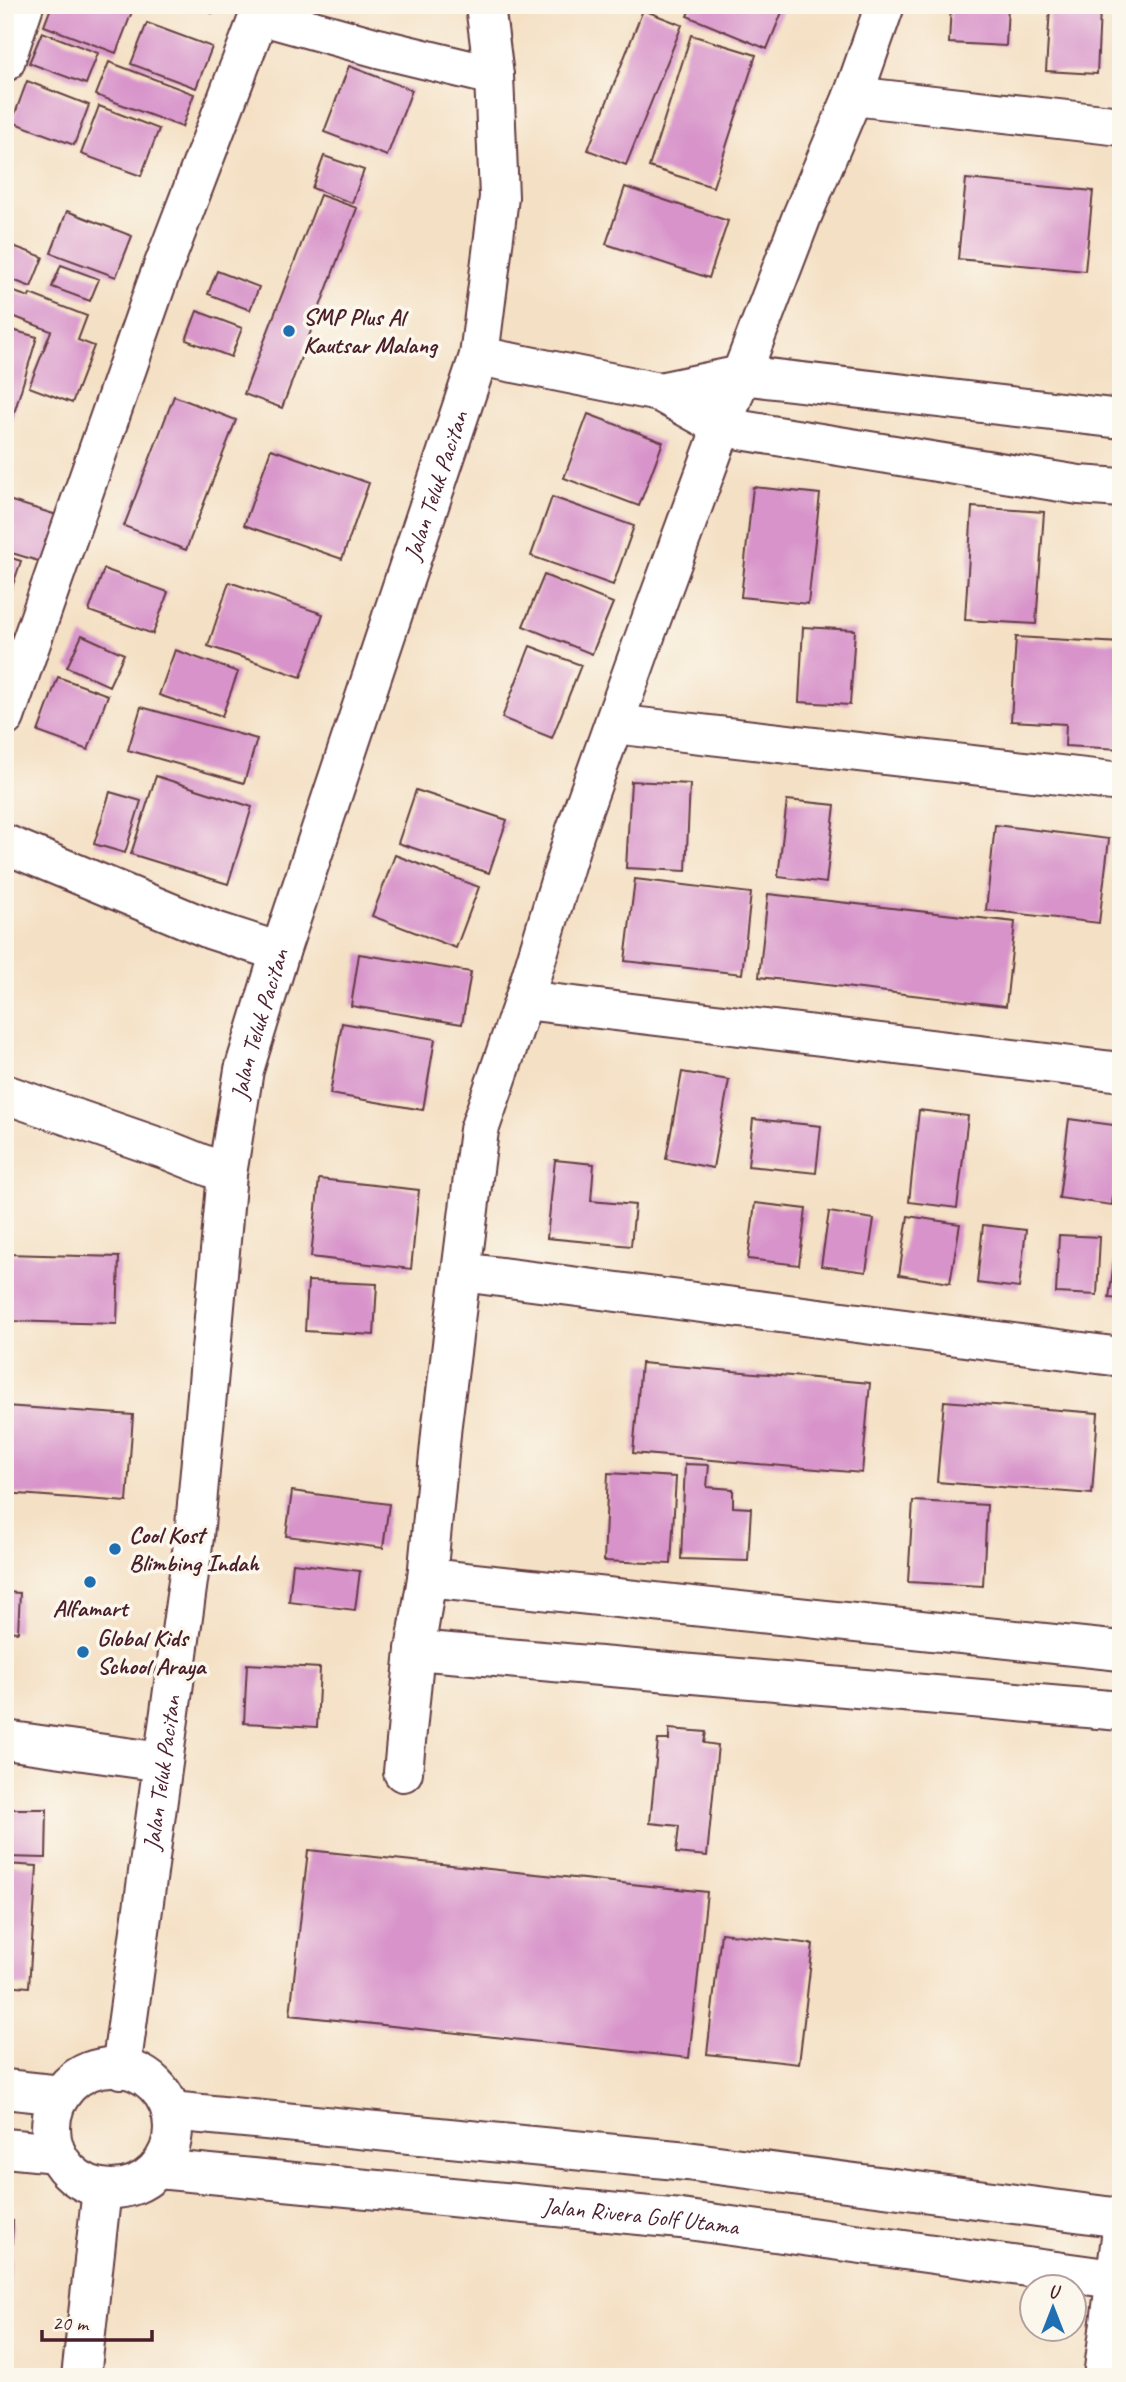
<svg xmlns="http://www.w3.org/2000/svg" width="1126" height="2382" font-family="Caveat,sans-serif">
<rect width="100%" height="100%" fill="#fbf7ec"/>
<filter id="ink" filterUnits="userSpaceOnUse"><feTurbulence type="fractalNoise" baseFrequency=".0143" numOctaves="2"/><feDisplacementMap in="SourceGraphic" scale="14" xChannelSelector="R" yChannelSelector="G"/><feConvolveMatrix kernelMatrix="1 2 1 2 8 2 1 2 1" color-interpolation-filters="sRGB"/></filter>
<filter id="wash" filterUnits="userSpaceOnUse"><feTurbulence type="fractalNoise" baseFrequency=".00686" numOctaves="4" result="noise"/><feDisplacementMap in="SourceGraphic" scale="28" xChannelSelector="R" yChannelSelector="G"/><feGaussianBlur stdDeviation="1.57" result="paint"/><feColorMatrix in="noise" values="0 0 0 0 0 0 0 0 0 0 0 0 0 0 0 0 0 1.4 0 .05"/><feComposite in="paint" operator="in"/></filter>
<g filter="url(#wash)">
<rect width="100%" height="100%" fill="#f4e0c4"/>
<g id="blocks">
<path fill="#d894ca" d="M52,5H122L133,9L116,53L44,26Z
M191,5H215L212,13Z
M692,5H785L767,49L687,16Z
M951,5H1008L1006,46L949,43Z
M1050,7L1100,10L1097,74L1046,71Z
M643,10L682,25L626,165L588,150Z
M147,23L212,47L196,88L131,64Z
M42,32L98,53L86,84L29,63Z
M691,35L756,55L713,187L649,167Z
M109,62L194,94L182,127L96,95Z
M349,66L412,90L387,156L324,132Z
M27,81L89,105L74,145L12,122Z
M99,106L159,129L141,176L81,154Z
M324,156L364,170L352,203L312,188Z
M966,179L1093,191L1085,271L958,259Z
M625,187L728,221L709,278L606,244Z
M320,195L357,208L282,408L244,394Z
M67,211L132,236L116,277L51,253Z
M5,243L43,257L31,287L5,277Z
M61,265L99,279L90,301L52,287Z
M217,271L259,287L250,310L208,294Z
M5,289L29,297L30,294L87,316L78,340L94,346L72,403L29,387L51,331L5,313Z
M197,311L242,328L231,357L186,340Z
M5,328L37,337L6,440H5Z
M174,396L236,420L186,550L124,526Z
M588,414L663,442L639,506L564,478Z
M271,449L369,483L342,559L244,525Z
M753,487L820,494L808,604L741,597Z
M552,497L634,526L613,585L531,556Z
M5,499L60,516L45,563L5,551Z
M972,507L1044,512L1036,624L965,620Z
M5,556L21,561L6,605H5Z
M104,569L168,592L153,634L89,611Z
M544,575L613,603L592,654L523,626Z
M229,582L323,614L301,677L208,646Z
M803,627L855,630L850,705L799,702Z
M82,635L124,654L109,686L67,667Z
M1016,637L1121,643V749L1065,746L1066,724L1011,721Z
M530,646L581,665L552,738L502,718Z
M175,650L238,672L222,716L159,695Z
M58,677L108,695L88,750L38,732Z
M141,707L257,739L244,783L128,750Z
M156,776L252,807L228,884L131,854Z
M631,781L690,784L686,871L626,868Z
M416,790L507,820L489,873L398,843Z
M110,792L141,801L125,853L94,844Z
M787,800L835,805L826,883L778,877Z
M995,825L1109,839L1099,923L986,910Z
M395,855L479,887L456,948L372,916Z
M635,879L751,893L742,974L625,961Z
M768,894L1015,922L1006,1006L759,977Z
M359,954L471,972L462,1024L351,1006Z
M342,1023L435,1039L423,1110L330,1094Z
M682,1072L729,1080L713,1168L666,1159Z
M919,1110L968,1116L957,1208L909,1202Z
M753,1119L821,1126L816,1173L748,1166Z
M1069,1119L1121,1126L1112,1205L1059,1198Z
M555,1160L594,1164L591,1201L635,1205L631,1246L547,1238Z
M319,1179L419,1190L411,1269L311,1257Z
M755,1203L806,1209L799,1265L748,1259Z
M829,1212L874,1219L866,1272L821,1266Z
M908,1216L960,1224L950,1283L899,1275Z
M983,1225L1026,1230L1019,1288L977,1283Z
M1119,1226H1121V1299L1109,1298Z
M1059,1235L1100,1237L1097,1295L1056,1293Z
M5,1254L119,1257L117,1324L5,1321Z
M308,1281L377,1284L374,1335L305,1331Z
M641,1363L870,1383L862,1473L633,1453Z
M944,1401L1098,1413L1092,1494L937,1482Z
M5,1406L133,1415L127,1502L5,1493Z
M685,1464L709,1465L707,1487L733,1489V1507L751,1508L748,1561L681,1559Z
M608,1473L676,1477L671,1564L604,1561Z
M292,1491L389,1504L383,1548L286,1536Z
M913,1501L987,1505L983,1586L908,1582Z
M293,1563L360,1571L355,1610L289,1602Z
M5,1592L20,1593L18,1632L5,1631Z
M247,1664L320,1668L317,1727L244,1723Z
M669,1729L706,1732L704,1743L718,1745L707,1856L676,1853L679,1826L650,1823L658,1740H669Z
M5,1809H47L46,1858L5,1857Z
M308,1850L707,1892L689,2058L290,2015Z
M5,1864L37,1866L29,1987L5,1985Z
M721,1933L813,1944L799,2064L707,2054Z
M5,2220L13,2221L7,2338H5Z"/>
</g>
</g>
<g filter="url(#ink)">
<use href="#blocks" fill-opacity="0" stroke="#643c42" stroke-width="2"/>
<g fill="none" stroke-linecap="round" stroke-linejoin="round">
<g stroke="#643c42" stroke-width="42">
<g id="minor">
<path d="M259,15L378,48L494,76"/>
<path d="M5,62L24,5"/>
<path d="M853,96L1121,126"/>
<path d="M479,356L659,392L722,427L1079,485L1121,488"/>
<path d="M659,392L741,375L1121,419"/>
<path d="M5,717L156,285L263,5"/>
<path d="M614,724L1121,782"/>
<path d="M5,844L212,930L280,952"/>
<path d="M524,1000L1121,1072"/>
<path d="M5,1094L167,1150L227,1174"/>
<path d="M462,1272L1121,1357"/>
<path d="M427,1578L1121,1651"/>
<path d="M415,1650L1121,1711"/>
<path d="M5,1740L162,1762"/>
<path d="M403,1772L415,1650L427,1578L442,1424L479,1130L524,1000L575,832L644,639L741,375L802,216L853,96L885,5"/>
<circle cx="112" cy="2128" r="61"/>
<path id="s1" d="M121,2069L194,1537L227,1174L244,1070L280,952L479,356L499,197L494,76L485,5"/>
<path d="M5,2089L61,2095"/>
<path d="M171,2111L687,2161L1121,2218"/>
<path d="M5,2148L56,2153"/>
<path id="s2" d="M158,2169L681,2219L1121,2280"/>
<path d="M81,2377L102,2189"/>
<path d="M1103,2377L1121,2237"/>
</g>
</g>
<use href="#minor" stroke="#fff" stroke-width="38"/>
</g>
</g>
<g fill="#1f6fb2" stroke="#fbf7ec" stroke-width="2.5">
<circle cx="289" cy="331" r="7"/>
<circle cx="115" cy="1549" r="7"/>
<circle cx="90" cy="1582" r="7"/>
<circle cx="83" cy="1652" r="7"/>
</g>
<g text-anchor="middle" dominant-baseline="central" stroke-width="7" stroke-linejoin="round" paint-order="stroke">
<g font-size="24" font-weight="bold" fill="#4a1f2b" stroke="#fbf7ec" text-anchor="start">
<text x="303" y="317">SMP Plus Al<tspan x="303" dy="28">Kautsar Malang</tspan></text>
<text x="129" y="1535">Cool Kost<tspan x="129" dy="28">Blimbing Indah</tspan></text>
<text x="90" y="1608" text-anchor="middle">Alfamart</text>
<text x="97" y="1638">Global Kids<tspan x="97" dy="28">School Araya</tspan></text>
</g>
<g font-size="24" fill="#4a1f2b" stroke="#fbf7ec">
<text stroke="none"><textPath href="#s1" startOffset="1622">Jalan Teluk Pacitan</textPath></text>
<text stroke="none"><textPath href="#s1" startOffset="1055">Jalan Teluk Pacitan</textPath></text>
<text stroke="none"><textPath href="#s1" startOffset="299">Jalan Teluk Pacitan</textPath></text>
<text stroke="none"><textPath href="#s2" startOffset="485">Jalan Rivera Golf Utama</textPath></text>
</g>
</g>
<rect width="1126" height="2382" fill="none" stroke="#fbf7ec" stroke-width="28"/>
<g transform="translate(1053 2308)"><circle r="33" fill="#fbf7ec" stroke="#b4a19f" stroke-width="2"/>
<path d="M0-5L12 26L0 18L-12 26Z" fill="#1f6fb2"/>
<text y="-10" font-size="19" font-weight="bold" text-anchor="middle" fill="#4a1f2b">U</text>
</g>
<path d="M42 2330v10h110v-10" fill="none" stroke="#4a1f2b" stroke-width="3.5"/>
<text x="52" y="2330" font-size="21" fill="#4a1f2b" stroke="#fbf7ec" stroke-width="5" paint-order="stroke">20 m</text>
</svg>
